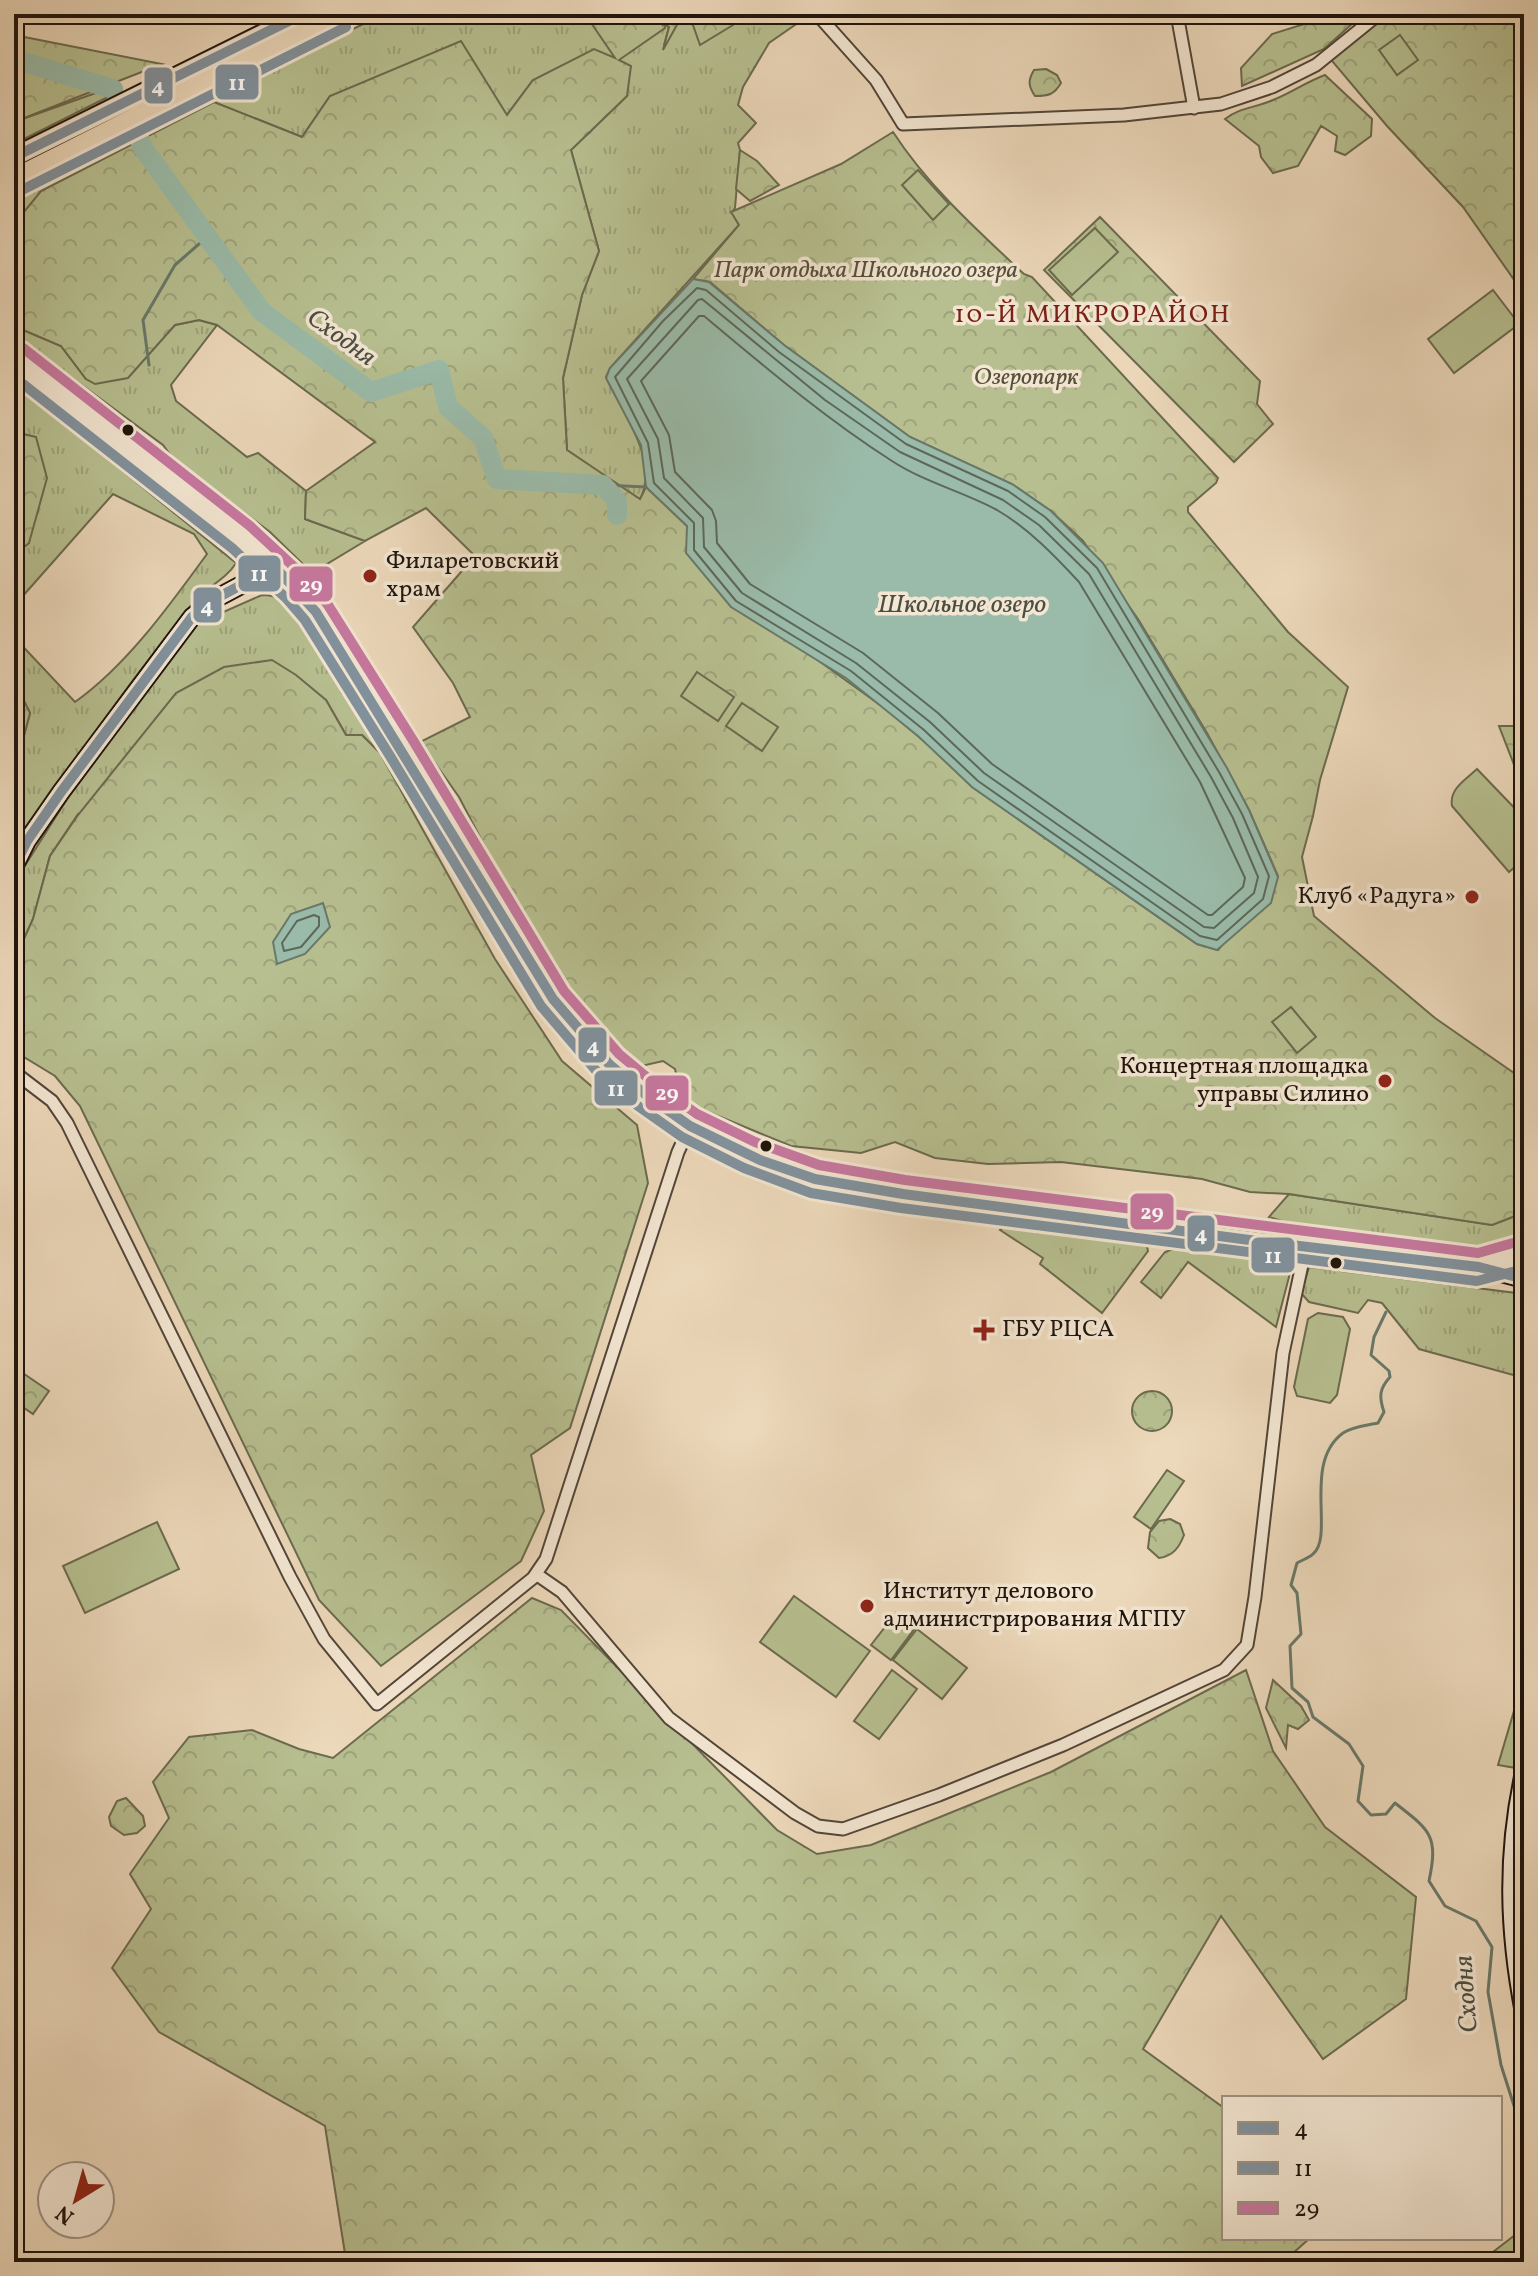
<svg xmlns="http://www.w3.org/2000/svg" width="1538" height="2276" font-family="Vollkorn,serif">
<defs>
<pattern id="grass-tufts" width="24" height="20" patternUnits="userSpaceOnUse" patternTransform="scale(2)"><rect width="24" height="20" fill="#b7bf90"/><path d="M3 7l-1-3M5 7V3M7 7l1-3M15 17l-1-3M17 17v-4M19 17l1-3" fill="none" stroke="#9da37b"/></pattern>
<pattern id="forest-crowns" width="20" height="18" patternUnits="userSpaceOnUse" patternTransform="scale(2)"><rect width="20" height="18" fill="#b7bf90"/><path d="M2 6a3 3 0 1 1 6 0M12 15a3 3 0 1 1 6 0" fill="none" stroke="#9da37b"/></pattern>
</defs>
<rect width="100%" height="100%" fill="#ecd8ba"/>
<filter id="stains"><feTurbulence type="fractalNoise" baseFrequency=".0025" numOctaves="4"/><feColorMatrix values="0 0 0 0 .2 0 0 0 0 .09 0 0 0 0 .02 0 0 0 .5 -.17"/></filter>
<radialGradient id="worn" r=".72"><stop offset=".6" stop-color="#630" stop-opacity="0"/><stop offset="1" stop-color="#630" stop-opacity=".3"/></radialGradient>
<path fill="url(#grass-tufts)" stroke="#6b6a4e" stroke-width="2" d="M384,14H662L663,24L669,27L664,45L683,14H699L693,25H732V14H802L805,18L769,43L743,87L738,105L756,123L738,143L740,150L735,208L732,212L739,225L610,368L606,377C622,413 660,459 640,500L567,450L563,378L582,295L599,251L571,150L627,96L533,80L506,116L330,96L302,137L214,102L14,224V192Z
M107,89L112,95L14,144V122Z
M199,320L217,325L171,385L176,401L247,457L258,453L306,491L305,519L365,541L312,573L270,532L174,460L163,445L14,335V326L61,346L86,379L150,350L175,325Z
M14,383L236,563C225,581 204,588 192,604C128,684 68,767 14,853V773L30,713L14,681V637L75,702C126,666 170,605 207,554L194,534L113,494L14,606V555L29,543L36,437L14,432Z
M262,595C279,595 287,602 299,615L390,750L380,753L362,735H346L326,700L78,814L50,856L33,919L14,961V883L67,799L196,624Z
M1289,1194L1492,1225L1515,1216L1524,1209V1244L1511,1250L1491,1252L1307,1229L1269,1217Z
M1009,1222L1146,1242L1148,1251L1102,1313L1040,1264L1043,1258L1000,1230Z
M1176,1248L1217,1251L1285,1264L1290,1273L1276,1327L1188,1262L1161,1298L1141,1282L1165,1252Z
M1309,1267L1524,1294V1378L1419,1349L1382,1303L1368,1300L1358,1313L1309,1302L1301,1293Z
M1524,1677V1743L1516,1768L1498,1765Z"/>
<path fill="url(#forest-crowns)" stroke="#6b6a4e" stroke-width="2" d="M585,14H655L662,24V14H683L663,50L669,27L664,24L665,28L619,60L631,66L627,96L571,150L599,251L582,295L563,378L567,450L640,499L646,487L687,526L801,648L887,710L945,759L972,787L1197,944L1218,950L1278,876L1249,810L1207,733L1138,619L1083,541L1051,511L1012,484L910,437L784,345L710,282L693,279L739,225L731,212L841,164L893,132C928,186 977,230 1024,274L1032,277L1218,478L1216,483L1188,507V512L1288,632L1348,687L1320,780L1313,816L1302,857L1314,916L1435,1018L1524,1080V1209L1515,1216L1492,1225L1289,1194L1250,1192L1202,1179L1162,1174L1061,1162L988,1164L935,1158L895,1142L861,1153L791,1146L682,1101L675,1069L663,1061L637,1067L580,1006L492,860L459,797L420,742L470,717L453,683L413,627L475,556L426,508L365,541L305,519L306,491L375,442L217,325L199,320L175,325L128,378L95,384L86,379L61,346L14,326V224L41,191L214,102L302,137L330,96L461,41L507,115L533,80L594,49L615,58Z
M699,14H732L733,25L700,45L693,25Z
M1336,14H1363L1324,49L1242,86L1241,68L1272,34Z
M1380,14H1524V294L1463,207L1387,126L1327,55Z
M14,35L162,64L14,122Z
M1046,69L1057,75L1061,83C1054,95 1048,96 1035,96C1028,86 1028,80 1034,70Z
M1325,75L1372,119L1371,136L1345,155L1335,151L1337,136L1321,126L1298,166L1273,173L1261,157L1259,146L1225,119C1240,107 1256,108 1273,100C1291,93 1306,82 1325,75Z
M740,150L757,161L779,185L750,201L736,189Z
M1100,217L1260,381L1257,404L1273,424L1234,462L1044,270Z
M14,432L36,437L47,478L29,543L14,555Z
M272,660L296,675L326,700L346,735H362L380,753L495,959L562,1061L637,1125L648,1183L570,1428L531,1455L544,1511L521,1561L381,1666L319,1600L80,1106L55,1076L14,1051V961L33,919L50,856L78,815L176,693L224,667Z
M14,681L30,713L14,773Z
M1499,726H1524V782L1518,775Z
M14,1367L49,1391L33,1414L14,1401Z
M1132 1411a20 20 0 1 1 40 0a20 20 0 1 1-40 0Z
M1170,1519L1180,1524L1184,1535C1179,1548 1173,1556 1159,1558L1148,1548L1150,1532L1159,1521Z
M532,1598L561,1610L777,1830L817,1854L871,1845L1051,1772L1246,1670L1273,1751L1325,1827L1416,1897L1406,1999L1323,2059L1221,1916L1143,2049L1224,2108V2238H1310L1283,2262H342L346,2260L325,2126L159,2032L112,1968L151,1909L130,1874L169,1818L153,1782L189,1737L252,1730L299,1749L333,1758Z
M1273,1680L1301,1706L1309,1720L1298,1729L1288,1725L1286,1748L1266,1708Z
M126,1798L143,1816L145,1826L137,1833L124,1835L111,1826L109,1817L117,1801Z
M1524,2228V2262H1480Z"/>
<path fill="#b7bf90" stroke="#6b6a4e" stroke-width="2" d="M1400,35L1418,60L1397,75L1379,50Z
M918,170L949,204L933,220L902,185Z
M1095,228L1118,252L1072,295L1049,270Z
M1493,290L1519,324L1454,373L1428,339Z
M697,672L734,697L718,721L681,696Z
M742,703L778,727L762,751L726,726Z
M1477,769L1524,818V859L1509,872L1452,806C1449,789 1465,780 1477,769Z
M1291,1007L1316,1037L1297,1053L1272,1022Z
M1318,1313L1343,1317L1350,1329L1337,1395L1330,1403L1297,1396L1294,1387L1308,1319Z
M1167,1470L1184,1481L1151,1529L1134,1517Z
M157,1522L179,1569L85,1613L63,1566Z
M794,1596L870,1651L836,1697L760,1642Z
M896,1613L915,1628L891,1660L871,1645Z
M917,1629L967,1668L942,1699L893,1660Z
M892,1670L917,1689L879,1739L854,1721Z"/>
<path fill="#9abba9" stroke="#69786a" stroke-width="2" d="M693,279L709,282L784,345L910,437L1012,484L1051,511L1103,563L1227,768L1249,810L1278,877L1271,903L1217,950L1197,944L972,787L918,736L846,678L731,607L686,553L687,526L646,487L641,445L606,378L610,368Z
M323,903L330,927L305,954L277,964L273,942L291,914Z"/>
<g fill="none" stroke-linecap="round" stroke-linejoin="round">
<path stroke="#5c685a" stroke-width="2" d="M697,288L706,290L779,352L906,444L1008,491L1045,517L1097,568L1219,772L1242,814L1269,876L1263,899L1217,940L1200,936L978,781L924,730L851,671L736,601L694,550V523L654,483L648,443L615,377L663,321Z
M702,299L825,400L900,452L1003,500L1039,525L1089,574L1211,777L1233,818L1258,877L1254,893L1214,928L1204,927L984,773L930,722L856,663L742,593L704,547L703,518L664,478L658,439L627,379L698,300Z
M699,316H704C765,367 825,418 892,461C924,482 964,492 997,510C1028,528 1055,556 1079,582L1200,782L1245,878L1243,887L1212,915H1208L992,764L938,713L863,653L750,584L717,543L716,521L712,510L675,472L669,435L641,381Z
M314,915L319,917V926L301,947L284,951L282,943L297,921Z"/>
<path stroke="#69786a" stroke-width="3" d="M149,365L143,320L175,265L207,237
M14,477L19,470
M603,485L646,487
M1386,1312L1374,1337L1371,1355L1389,1371L1390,1377C1379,1389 1379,1397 1384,1412L1378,1423C1368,1425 1352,1427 1343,1433C1302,1463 1335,1536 1313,1554C1309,1558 1302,1560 1297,1563L1291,1585L1297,1593L1301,1634L1290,1646L1292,1688L1308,1702L1313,1717L1349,1744L1363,1766L1358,1801L1371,1815L1386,1814L1395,1803C1429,1830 1439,1834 1429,1881L1445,1906L1476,1921L1492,1947L1488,1992L1501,2065L1524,2137"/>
<path stroke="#9abba9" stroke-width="20" d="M14,59L113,89
M136,130L143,148L262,312L371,392L439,370L448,407L483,438L497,479L603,485L617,501V515"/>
<g stroke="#524538" stroke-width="15">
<path id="street" d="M817,14L876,80L903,124L1124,115L1221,104L1272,87L1316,65L1379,14
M1177,14L1194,108
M14,1072L52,1101L67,1123L290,1577L324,1639L377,1704L533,1578L546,1559L678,1152L690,1126
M536,1574L562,1592L669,1718L795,1813L818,1826L843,1829L939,1795L1063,1745L1224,1670L1247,1645L1255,1597L1283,1353L1306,1246"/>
</g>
<g stroke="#1f140c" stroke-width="20">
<path id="secondary" d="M14,359L241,537L296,588L316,612L402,749L553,999L609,1064L646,1095L690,1126L760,1160L815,1179L903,1194L1257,1241L1376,1253L1479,1267L1524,1279
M14,867L27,841L61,792L192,617L215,599L275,567
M1483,1266L1524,1255
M1524,1772C1506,1855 1508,1930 1524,2013"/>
</g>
<g stroke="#1f140c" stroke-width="22">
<path id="primary" d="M14,157L303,14
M14,178L340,14"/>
</g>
<use href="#street" stroke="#f3e6d2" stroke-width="11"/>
<use href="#secondary" stroke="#f3e6d2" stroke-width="16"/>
<use href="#primary" stroke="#ecd8ba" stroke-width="18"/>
<g stroke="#f3e6d2" stroke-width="16">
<path id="bus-1" d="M14,157L303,14
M14,867L27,841L61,792L192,617L215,599L275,567L316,612L553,999L609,1064L646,1095L690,1126L760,1160L815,1179L903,1194L1257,1241L1479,1267L1524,1279"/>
</g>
<g stroke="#f3e6d2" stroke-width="16">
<path id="bus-2" d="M20,191L346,27
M14,377L232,548L286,598L305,620L390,756L541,1006L599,1074L638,1106L682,1137L744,1168L811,1193L901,1208L1477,1281L1524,1269"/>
</g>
<g stroke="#f3e6d2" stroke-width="16">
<path id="bus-3" d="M23,348L250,526L307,579L328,605L414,742L564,991L619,1054L655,1084L697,1114L755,1142L819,1165L905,1180L1478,1253L1520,1241"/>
</g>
<use href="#bus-1" stroke="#81929e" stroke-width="10"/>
<use href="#bus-2" stroke="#81929e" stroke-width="10"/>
<use href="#bus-3" stroke="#c778a0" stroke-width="10"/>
</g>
<g fill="#1f140c" stroke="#f3e6d2" stroke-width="3">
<circle cx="128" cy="430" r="7"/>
<circle cx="766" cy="1146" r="7"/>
<circle cx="1336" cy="1263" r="7"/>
</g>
<g fill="#8f2418" stroke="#f3e6d2" stroke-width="3">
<circle cx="370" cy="576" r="8"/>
<circle cx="1472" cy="897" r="8"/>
<circle cx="1385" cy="1081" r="8"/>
<path d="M980 1318h8v8h8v8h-8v8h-8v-8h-8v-8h8z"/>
<circle cx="867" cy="1606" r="8"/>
</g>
<g text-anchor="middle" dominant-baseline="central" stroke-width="7" stroke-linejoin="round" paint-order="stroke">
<g font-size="24" font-style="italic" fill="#54503a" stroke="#f3e6d2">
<text x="866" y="271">Парк отдыха Школьного озера</text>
<text x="1026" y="378">Озеропарк</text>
</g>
<g font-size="24" fill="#1f140c" stroke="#f3e6d2" text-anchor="start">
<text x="386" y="562">Филаретовский<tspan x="386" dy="28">храм</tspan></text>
<text x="1456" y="897" text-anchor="end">Клуб «Радуга»</text>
<text x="1369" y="1067" text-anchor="end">Концертная площадка<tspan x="1369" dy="28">управы Силино</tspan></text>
<text x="1002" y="1330">ГБУ РЦСА</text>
<text x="883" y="1592">Институт делового<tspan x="883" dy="28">администрирования МГПУ</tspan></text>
</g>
<g font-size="26" letter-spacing="2" fill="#7a1f14" stroke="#f3e6d2">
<text x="1093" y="315">10-Й МИКРОРАЙОН</text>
</g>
<g font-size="26" font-style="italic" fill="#4a4e43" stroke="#f3e6d2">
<text transform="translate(341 338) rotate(36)">Сходня</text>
<text x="962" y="605">Школьное озеро</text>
<text transform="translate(1467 1994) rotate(-94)">Сходня</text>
</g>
</g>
<g stroke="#f3e6d2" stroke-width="3">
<rect x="214" y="63" width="46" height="38" rx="8" fill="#81929e"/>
<rect x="143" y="66" width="31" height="39" rx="8" fill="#81929e"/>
<rect x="237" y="554" width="45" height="39" rx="8" fill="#81929e"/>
<rect x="288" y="565" width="46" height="38" rx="8" fill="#c778a0"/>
<rect x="192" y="586" width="31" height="38" rx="8" fill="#81929e"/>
<rect x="577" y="1026" width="31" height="38" rx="8" fill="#81929e"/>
<rect x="593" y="1069" width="46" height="38" rx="8" fill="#81929e"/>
<rect x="644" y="1074" width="46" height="38" rx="8" fill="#c778a0"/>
<rect x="1129" y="1192" width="46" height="39" rx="8" fill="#c778a0"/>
<rect x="1186" y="1214" width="30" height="39" rx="8" fill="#81929e"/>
<rect x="1250" y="1236" width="46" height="38" rx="8" fill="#81929e"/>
</g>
<g font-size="22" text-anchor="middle" font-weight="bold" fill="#fff">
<text x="237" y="90">11</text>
<text x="158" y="93">4</text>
<text x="259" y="581">11</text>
<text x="311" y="592">29</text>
<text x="207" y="613">4</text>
<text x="593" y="1053">4</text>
<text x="616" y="1096">11</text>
<text x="667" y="1100">29</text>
<text x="1152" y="1219">29</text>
<text x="1201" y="1241">4</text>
<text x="1273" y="1263">11</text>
</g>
<rect width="1538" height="2276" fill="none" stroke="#ecd8ba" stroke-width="48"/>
<rect x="16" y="16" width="1506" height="2244" fill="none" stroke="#1f140c" stroke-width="4"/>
<rect x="24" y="24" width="1490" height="2228" fill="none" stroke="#1f140c" stroke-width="2"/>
<rect x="1222" y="2096" width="280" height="144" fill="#f3e6d2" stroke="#9e9283" stroke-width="2"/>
<rect x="1238" y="2122" width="40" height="12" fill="#81929e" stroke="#9e9283" stroke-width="2"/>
<text x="1294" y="2136" font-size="24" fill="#1f140c">4</text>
<rect x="1238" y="2162" width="40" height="12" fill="#81929e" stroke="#9e9283" stroke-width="2"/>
<text x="1294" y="2176" font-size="24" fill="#1f140c">11</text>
<rect x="1238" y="2202" width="40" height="12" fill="#c778a0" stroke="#9e9283" stroke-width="2"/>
<text x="1294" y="2216" font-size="24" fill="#1f140c">29</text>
<g transform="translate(76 2200) rotate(217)"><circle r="38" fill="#f3e6d2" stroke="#9e9283" stroke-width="2"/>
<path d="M0-6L14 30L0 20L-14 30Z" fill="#8f2418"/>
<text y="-12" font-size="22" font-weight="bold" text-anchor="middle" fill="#1f140c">N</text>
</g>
<rect width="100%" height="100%" filter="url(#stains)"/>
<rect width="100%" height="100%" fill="url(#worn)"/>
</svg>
